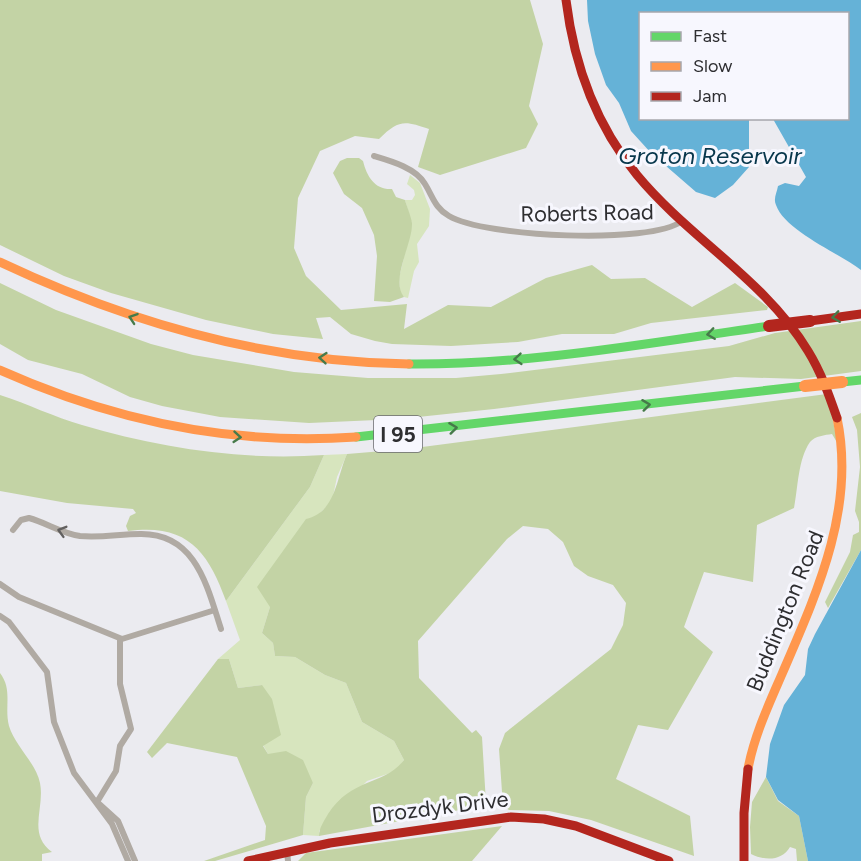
<svg xmlns="http://www.w3.org/2000/svg" width="861" height="861" font-family="Figtree,sans-serif">
<rect width="100%" height="100%" fill="#ebebf0"/>
<path fill="#d7e5be" d="M410,175L420,183L430,209L429,226L417,244L419,262L414,271L408,298L404,297L400,293L399,278L412,224L405,200H412L415,195L414,190L407,184Z
M347,454L337,477L332,501L316,517L270,607L262,633L273,643L275,656L295,657L325,675L346,683L362,722L394,741L404,760L396,771L367,781L319,831V836L303,835L306,797L313,783L268,754L263,745L262,685L238,688L229,659H218L240,640L226,601L310,487L324,455Z"/>
<path fill="#c3d3a5" d="M0,0H530L543,44L529,106L538,124L526,148L440,175L418,167L429,129C404,120 398,120 379,139L355,136L320,151L298,198L294,248L306,276L341,310L407,304L404,329L448,305L491,307L546,278L592,265L611,279L645,278L692,307L735,283L768,307L767,310L651,323L614,334H562L518,342L451,346L392,344L375,341L351,334L330,317L316,318L323,339L273,334L206,320L111,293L64,276L0,245Z
M347,158H359L363,161C367,177 375,190 392,189L396,197L405,200C407,207 411,216 412,223C413,243 390,280 404,297L390,302L374,301L377,256L374,235L362,208L344,194L333,173L340,161Z
M0,283L56,310L151,344L193,355L294,372L368,378H456L501,374L729,346L775,333L861,321V371L801,379L735,377L494,409L399,419L309,423L220,417L162,406L130,397L82,374L28,360L0,344Z
M827,394L838,444L832,434C825,435 815,436 810,442C798,459 798,488 794,508L757,525L753,582L704,572L684,627L713,652L668,730L638,725L616,779L690,816L694,856L591,820L549,811L509,810L503,806L499,749L505,733L611,649L623,625L626,603L613,585L588,576L574,566L563,542L548,529L523,526L507,539L418,641L419,678L472,733L476,730L482,737L486,803L481,811L476,807L319,836C319,828 324,821 328,814C352,777 384,786 404,760L394,741L362,722L346,683L325,675L295,657L275,656L273,643L262,633L270,607L257,587L306,519C336,512 336,479 347,454L407,449Z
M0,395C28,404 54,417 82,425C160,448 243,461 324,455L310,487L226,601C208,551 187,523 128,531L126,526L130,516L136,513L133,509L67,503L0,491Z
M861,413V550L828,608L825,602L850,552L853,535L859,532V522L855,511L860,467L857,430L852,417Z
M218,659H229L238,688L262,685L272,699L281,735L263,746L268,754L286,751L303,760L313,783L306,797L303,835L215,861H204L265,840L266,826L237,757L167,743L152,758L147,752Z
M0,673C13,690 4,707 9,726C15,746 36,763 40,783C45,808 27,834 52,852L42,854V861H0Z
M766,777L778,801L799,816L808,861H797L796,849L790,847C782,861 765,861 751,854L750,827L752,802Z
M502,826L472,861H298L306,853Z"/>
<path fill="#65b2d7" d="M587,0H861V270C839,253 785,231 776,205C773,199 777,192 778,186L785,183L799,186L806,177L773,119L848,118V14H640V118L749,119V167L733,185L715,198L696,192L651,153L631,131L619,103L606,85L595,54L588,21Z
M861,550V861H808L799,816L778,800L766,777L770,744L784,705L805,675L808,649L815,634Z"/>
<g fill="none" stroke-linecap="round" stroke-linejoin="round">
<path stroke="#b0aaa3" stroke-width="6" d="M374,156C391,161 416,168 425,184C433,197 435,208 449,216C484,237 651,245 682,221
M13,530L21,520L29,518C47,523 61,533 80,536C101,538 120,534 140,534C196,533 207,586 221,629
M0,584L19,597L122,639L215,610
M0,616L9,622L47,672L54,722L74,773L112,824L128,861
M97,802L116,771L120,746L131,729L120,684V639
M97,802L118,821L135,861
M287,851L288,861"/>
<path stroke="#63d668" stroke-width="9" d="M409,364C530,365 649,343 769,326
M842,382L861,380
M356,437L805,386"/>
<path stroke="#ff974d" stroke-width="9" d="M0,262C129,323 265,362 409,364
M0,370C114,421 231,446 356,437
M748,769C754,736 769,704 782,674C817,593 856,508 837,418"/>
<path stroke="#b3261e" stroke-width="9" d="M566,0C574,65 595,124 637,175C689,238 765,280 808,351C821,372 829,395 837,418
M810,321L861,314
M248,861L330,843L511,817L544,819L576,826L669,861
M744,861V813L748,769"/>
<path stroke="#ff974d" stroke-width="12" d="M805,386L842,382"/>
<path stroke="#b3261e" stroke-width="12" d="M769,326L810,321"/>
</g>
<defs><path id="oneway-chevron" d="M-2-3.5L2.5 0L-2 3.5" fill="none" stroke-width="1.6" stroke-linecap="round" stroke-linejoin="round" transform="scale(1.5)"/></defs>
<g stroke="#467a4a">
<use href="#oneway-chevron" transform="translate(836 317) rotate(172)"/>
<use href="#oneway-chevron" transform="translate(133 318) rotate(-161)"/>
<use href="#oneway-chevron" transform="translate(711 334) rotate(172)"/>
<use href="#oneway-chevron" transform="translate(323 358) rotate(-175)"/>
<use href="#oneway-chevron" transform="translate(518 359) rotate(175)"/>
<use href="#oneway-chevron" transform="translate(646 405) rotate(-7)"/>
<use href="#oneway-chevron" transform="translate(453 428) rotate(-7)"/>
<use href="#oneway-chevron" transform="translate(237 437) rotate(5)"/>
</g>
<use stroke="#62605f" href="#oneway-chevron" transform="translate(62 531) rotate(-164)"/>
<g text-anchor="middle" dominant-baseline="central" stroke-width="6" stroke-linejoin="round" paint-order="stroke">
<rect fill="#f7f7fe" stroke="#6a6a6e" stroke-width="1.5" x="374" y="416" width="48" height="36" rx="4.5"/>
<g font-size="21" font-weight="bold" fill="#2e2e31">
<text x="398" y="434">I 95</text>
</g>
<g font-size="22" fill="#2e2e31" stroke="#f7f7fe">
<text transform="translate(587 213) rotate(-1)">Roberts Road</text>
<text transform="translate(785 611) rotate(-68)">Buddington Road</text>
<text transform="translate(440 807) rotate(-7)">Drozdyk Drive</text>
</g>
<g font-size="24" font-style="italic" fill="#08374c" stroke="#f7f7fe">
<text x="710" y="155">Groton Reservoir</text>
</g>
</g>
<rect x="639" y="12" width="210" height="108" fill="#f7f7fe" stroke="#a7a7ac" stroke-width="1.5"/>
<rect x="651" y="32" width="30" height="9" fill="#63d668" stroke="#a7a7ac" stroke-width="1.5"/>
<text x="693" y="42" font-size="18" fill="#2e2e31">Fast</text>
<rect x="651" y="62" width="30" height="9" fill="#ff974d" stroke="#a7a7ac" stroke-width="1.5"/>
<text x="693" y="72" font-size="18" fill="#2e2e31">Slow</text>
<rect x="651" y="92" width="30" height="9" fill="#b3261e" stroke="#a7a7ac" stroke-width="1.5"/>
<text x="693" y="102" font-size="18" fill="#2e2e31">Jam</text>
</svg>
